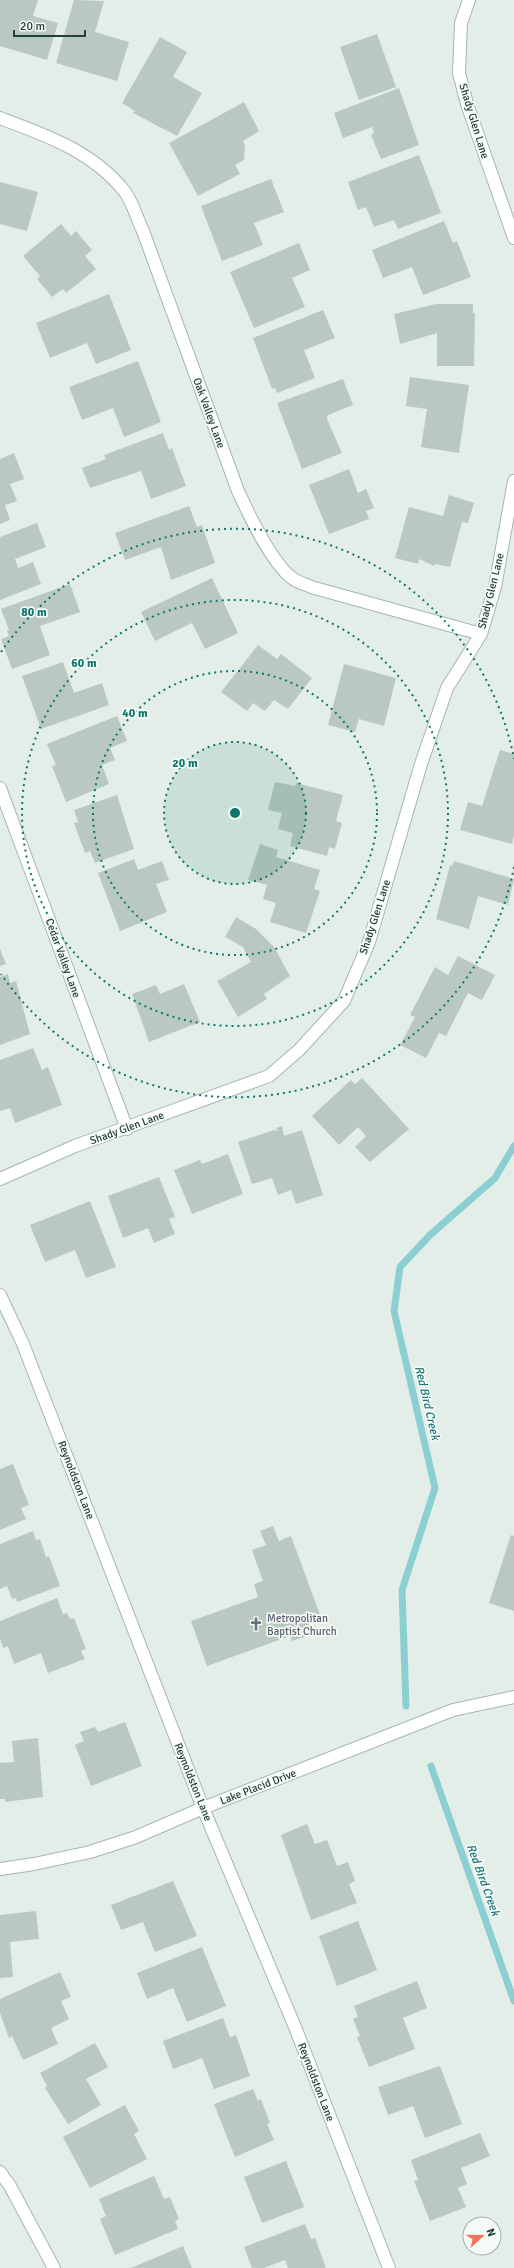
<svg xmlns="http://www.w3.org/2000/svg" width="514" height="2268" font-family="Signika,sans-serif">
<rect width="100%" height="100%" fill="#e4eee8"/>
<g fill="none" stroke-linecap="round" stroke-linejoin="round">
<path stroke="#8bcfd3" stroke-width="7" d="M406,1706L402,1590L435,1488L394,1311L400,1267L430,1235L495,1178L514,1146
M431,1766L514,2001"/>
</g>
<path fill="#b9c9c1" d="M0,0H38L33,16L58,23L47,60L0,46Z
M74,0L104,1L95,32L129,42L117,81L56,63Z
M377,34L396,87L359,100L340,47Z
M160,37L187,52L173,77L202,93L177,136L133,113L135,111L122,103Z
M399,88L419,145L381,159L371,135L374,133L372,127L343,138L334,113Z
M244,102L259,131L243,141L245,145L244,160L235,165L240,174L198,196L169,143Z
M419,155L441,213L398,229L394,220L374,227L366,207L358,210L348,182Z
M271,179L284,212L254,223L263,245L222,261L201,206Z
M0,182L38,192L27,231L0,224Z
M444,221L453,243L457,241L471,277L423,295L412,267L383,278L372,250Z
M61,224L71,236L76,231L92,250L85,256L96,269L66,293L63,289L52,297L37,279L40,276L23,256Z
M299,243L310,270L292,278L305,307L254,328L230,272Z
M109,294L131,350L96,364L87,343L50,358L36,323Z
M436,304H473V313H475L474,366H437V333L400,344L394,314Z
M323,310L335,338L304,350L315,378L277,393L275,388L272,389L253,338Z
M138,361L161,422L124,437L113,408L82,420L69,387Z
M410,377L469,385L459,453L421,447L427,409L406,406Z
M343,379L353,405L328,415L327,419L342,453L302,469L277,403Z
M163,433L169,450L172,448L186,486L151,499L141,471L90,488L82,468L106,459L104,455Z
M14,453L24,479L10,484L17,501L5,505L10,520L0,524V459Z
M349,469L358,493L366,489L374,508L366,511L369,519L329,534L309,485Z
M449,495L474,503L468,523L462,522L450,567L435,564L434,566L419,559L418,564L395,558L409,507L443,516Z
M189,506L197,527L202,525L215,563L171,580L161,547L125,560L115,533Z
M37,523L46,547L15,559L18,568L33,562L41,584L0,600V537Z
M212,578L238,633L205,649L192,623L155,641L141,612Z
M70,584L80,612L40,626L50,655L12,669L1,639L9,636L7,631L9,630L1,609Z
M258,645L277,659L281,654L312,678L288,709L274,700L265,711L253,703L247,711L221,692Z
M63,662L74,693L102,683L109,705L41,729L22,676Z
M344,664L396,678L384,726L359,719L355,732L328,725Z
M117,716L127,741L110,748L115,760L102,765L109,784L66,802L52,766L56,765L47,744Z
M500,750L514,754V835L512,844L460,830L468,802L482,806Z
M275,782L295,786L296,783L343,795L336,821L342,823L335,849L329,847L327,856L290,846L293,833L278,829L282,813L268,810Z
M117,795L134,849L95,863L90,851L85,853L74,823L78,822L74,810Z
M260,844L278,850L276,857L320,870L314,889L320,891L306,933L270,922L276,903L263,899L267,885L248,880Z
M134,859L138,870L162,861L169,880L156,884L167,912L120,931L98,873Z
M454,861L514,879L508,905L478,896L469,929L436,919L450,865L452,866Z
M236,917L256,929L274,947L290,976L264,994L267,999L238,1017L217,981L251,962L243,947L225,937Z
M0,949L6,964L0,966Z
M458,956L495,975L482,1000L468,993L446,1036L439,1033L426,1058L400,1045L415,1017L410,1015L435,967L448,975Z
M8,974L10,983L16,981L30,1034L0,1045V977Z
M184,984L200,1022L149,1042L132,994L156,985L160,994Z
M33,1048L42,1070L48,1067L62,1105L15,1123L10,1108L0,1111V1060Z
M362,1078L409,1129L370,1162L355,1147L366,1136L358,1127L339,1145L312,1116L351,1080L355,1084Z
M282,1126L284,1136L302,1130L323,1195L296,1204L291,1190L278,1195L272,1178L252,1184L238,1142L274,1130L278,1131L276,1128Z
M228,1154L243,1194L192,1214L174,1170L200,1160L202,1164Z
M159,1177L175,1217L169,1219L175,1234L154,1243L148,1228L123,1238L108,1196Z
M90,1201L116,1267L86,1278L75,1250L45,1262L30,1225Z
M13,1464L29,1505L21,1508L26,1519L0,1530V1469Z
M273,1526L279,1541L291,1536L322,1620L309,1624L313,1634L292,1641L290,1636L207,1666L191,1621L258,1597L254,1584L263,1581L252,1550L266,1545L260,1531Z
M33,1531L36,1540L40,1539L46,1557L49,1556L60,1586L17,1602L16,1598L12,1599L7,1586L0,1589V1544Z
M511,1535L514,1536V1611L489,1603Z
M57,1598L63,1614L67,1613L70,1619L74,1618L86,1649L81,1651L85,1659L48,1673L41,1653L14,1664L8,1646L3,1648L0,1638V1621Z
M125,1722L142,1766L91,1786L75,1745L84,1741L80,1732L95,1727L98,1732Z
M38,1738L43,1797L5,1802V1799H0V1763L14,1762L12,1741Z
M307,1824L315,1844L327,1840L337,1866L348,1862L355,1881L349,1884L357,1903L311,1920L281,1835Z
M173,1881L197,1936L155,1952L143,1922L121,1930L111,1905Z
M36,1911L39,1939L10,1942L13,1977L0,1978V1915Z
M358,1921L377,1970L337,1986L319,1936Z
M202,1947L226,2006L187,2022L173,1988L147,1999L137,1973Z
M60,1972L71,1997L61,2001L69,2019L51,2028L58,2044L23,2060L12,2036L9,2038L0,2013V1999Z
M417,1981L427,2008L403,2018L415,2049L369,2067L357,2037L360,2036L353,2019L358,2017L354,2006Z
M223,2018L230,2037L236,2035L250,2076L214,2089L202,2058L173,2069L163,2041Z
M95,2043L108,2067L86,2079L101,2105L68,2124L45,2088L47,2086L40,2073Z
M440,2066L462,2124L425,2138L413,2106L388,2115L378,2087Z
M253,2089L258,2101L261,2099L270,2123L267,2124L274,2140L235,2157L214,2104Z
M125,2105L139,2131L134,2134L147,2159L90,2188L63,2137Z
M480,2133L490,2156L461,2168L467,2184L458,2188L466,2207L430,2221L414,2181L418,2180L411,2160Z
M286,2161L304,2207L262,2223L244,2177Z
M154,2176L164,2199L170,2197L179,2219L175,2221L178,2229L115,2255L100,2219L106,2216L99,2199Z
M305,2224L311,2239L315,2238L326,2268H288L285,2260L264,2268H252L244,2247Z
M183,2246L192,2268H131Z"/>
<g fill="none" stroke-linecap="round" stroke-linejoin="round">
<g stroke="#a6b6af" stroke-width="14">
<path id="minor" d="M469,0L461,23L459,73L467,104L514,238
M0,118C46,135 94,152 125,192C133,203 137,219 143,231L238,491C249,515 271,562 292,578C297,582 305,584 311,587L481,634
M0,788L127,1129
M0,1179L75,1146L269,1076L299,1050L344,1001L369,942L421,764L447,688L481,634L495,587L514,481
M0,1295L23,1344L203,1808L295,2027L389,2268
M0,1869L34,1864L90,1852L136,1837L203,1808L453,1710L514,1697
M0,2172L10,2186L54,2268"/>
</g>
<use href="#minor" stroke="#fff" stroke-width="12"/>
</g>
<circle cx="235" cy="813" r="71" fill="#0f766e" fill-opacity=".12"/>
<g fill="none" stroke="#0f766e" stroke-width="2" stroke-dasharray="2 4">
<circle cx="235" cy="813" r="71"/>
<circle cx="235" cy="813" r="142"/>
<circle cx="235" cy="813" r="213"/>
<path d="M514 867A284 284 0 0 1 1 974M1 652A284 284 0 0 1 514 759"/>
</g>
<defs>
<g id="church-bare" transform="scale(1.08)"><path d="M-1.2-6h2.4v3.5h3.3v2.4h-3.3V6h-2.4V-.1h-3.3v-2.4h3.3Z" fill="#6b7280" stroke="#f5faf7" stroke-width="2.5" paint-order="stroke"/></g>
</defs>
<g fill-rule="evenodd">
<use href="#church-bare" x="256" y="1624"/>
</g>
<g text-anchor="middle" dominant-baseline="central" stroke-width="3.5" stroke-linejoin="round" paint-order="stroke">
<g font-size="11" fill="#234035" stroke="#f5faf7">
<text transform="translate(474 121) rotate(73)">Shady Glen Lane</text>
<text transform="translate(209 413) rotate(70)">Oak Valley Lane</text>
<text transform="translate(491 591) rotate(-76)">Shady Glen Lane</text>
<text transform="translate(375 917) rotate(-72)">Shady Glen Lane</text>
<text transform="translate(63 958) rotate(70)">Cedar Valley Lane</text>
<text transform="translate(127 1128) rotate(-20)">Shady Glen Lane</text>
<text transform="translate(76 1480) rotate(69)">Reynoldston Lane</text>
<text transform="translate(193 1782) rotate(68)">Reynoldston Lane</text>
<text transform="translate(258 1787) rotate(-21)">Lake Placid Drive</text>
<text transform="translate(316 2082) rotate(69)">Reynoldston Lane</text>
</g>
<g font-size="11" fill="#5b616d" stroke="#f5faf7" text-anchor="start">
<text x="267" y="1618">Metropolitan<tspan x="267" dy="13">Baptist Church</tspan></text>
</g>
<g font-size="12" font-style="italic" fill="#1b777d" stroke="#f5faf7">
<text transform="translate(427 1403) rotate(77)">Red Bird Creek</text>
<text transform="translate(483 1880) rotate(70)">Red Bird Creek</text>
</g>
</g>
<circle cx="235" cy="813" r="6" fill="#0f766e" stroke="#f5faf7" stroke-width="2"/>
<g font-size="12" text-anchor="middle" font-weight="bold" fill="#0f766e" stroke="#f5faf7" stroke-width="3.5" stroke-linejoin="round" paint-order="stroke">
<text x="34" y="616">80 m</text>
<text x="84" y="667">60 m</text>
<text x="135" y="717">40 m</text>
<text x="185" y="767">20 m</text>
</g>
<g transform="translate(482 2236) rotate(69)"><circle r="19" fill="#f5faf7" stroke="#a1b0a9"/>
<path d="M0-3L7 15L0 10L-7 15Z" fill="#f4725c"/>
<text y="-6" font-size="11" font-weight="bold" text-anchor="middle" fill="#234035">N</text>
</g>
<path d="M14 30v6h71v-6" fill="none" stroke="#234035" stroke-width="2"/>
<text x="20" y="30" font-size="12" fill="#234035" stroke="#f5faf7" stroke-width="3" paint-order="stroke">20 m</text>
</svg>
